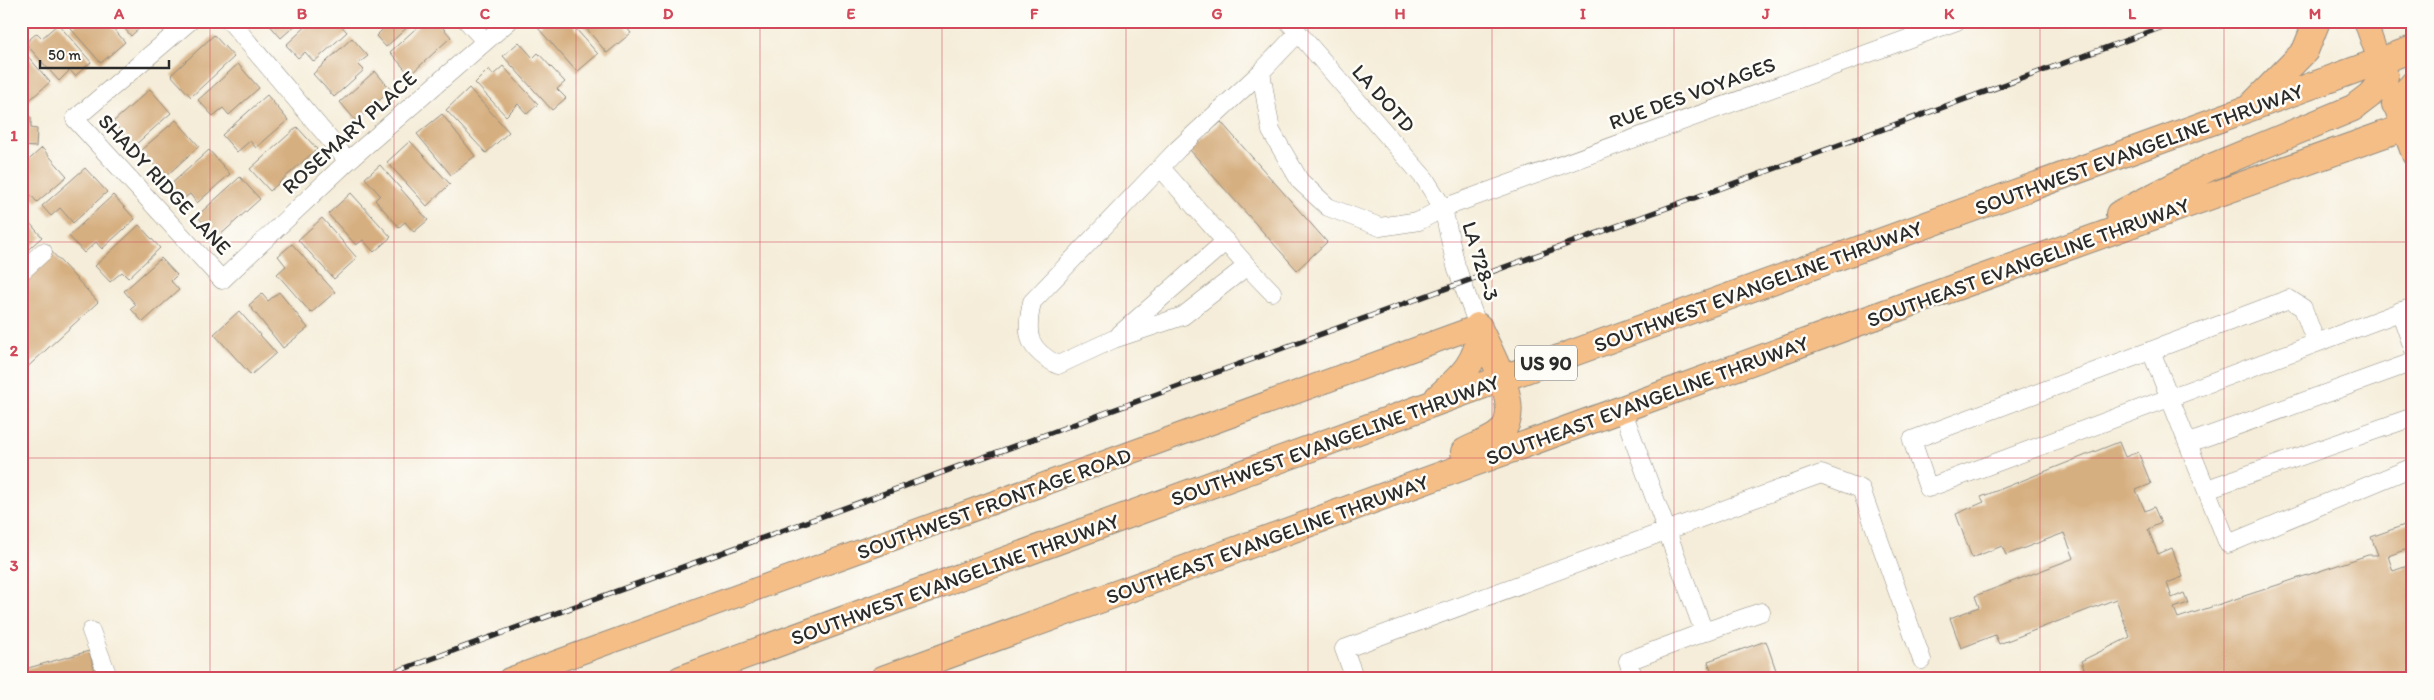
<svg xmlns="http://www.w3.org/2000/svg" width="2434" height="700" font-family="Itim,sans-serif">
<rect width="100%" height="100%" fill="#fdfcf7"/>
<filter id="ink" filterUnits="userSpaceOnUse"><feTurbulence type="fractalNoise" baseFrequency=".02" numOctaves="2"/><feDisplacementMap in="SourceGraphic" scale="10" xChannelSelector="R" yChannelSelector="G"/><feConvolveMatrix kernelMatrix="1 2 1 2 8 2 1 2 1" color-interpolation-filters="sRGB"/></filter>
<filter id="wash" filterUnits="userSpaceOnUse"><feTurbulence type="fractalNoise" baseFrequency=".0096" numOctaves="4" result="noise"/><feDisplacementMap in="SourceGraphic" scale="20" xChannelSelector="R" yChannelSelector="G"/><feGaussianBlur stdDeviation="1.12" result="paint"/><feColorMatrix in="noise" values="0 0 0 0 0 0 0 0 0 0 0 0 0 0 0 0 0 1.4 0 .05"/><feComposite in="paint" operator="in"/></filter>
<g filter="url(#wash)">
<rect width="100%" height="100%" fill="#f5edd9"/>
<g id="blocks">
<path fill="#d6af80" d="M79,21H107L125,42L101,63L71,29Z
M118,21H147L131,36Z
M266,21H300L281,38Z
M312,21H337L347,32L314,62L305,52L298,58L286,45Z
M380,21H414L386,47L376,36L385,27Z
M424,21H437L451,37L410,75L390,52Z
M546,21H569L598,54L577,72L538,28Z
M580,21H621L631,33L607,53Z
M58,24L91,62L75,76L70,70L59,81L25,43L37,33L42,38Z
M214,35L234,57L191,97L171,75Z
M352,38L368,56L358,64L364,70L334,97L313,74Z
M519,42L533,58L538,53L565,82L557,89L566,98L552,110L503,56Z
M25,53L50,82L23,106L21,57Z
M238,64L259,88L229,115L223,108L213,116L198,100Z
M503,66L538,104L527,114L518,104L506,116L475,83L489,69L493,75Z
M375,71L391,90L356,121L340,102Z
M469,88L509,132L486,153L446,110Z
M150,89L171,113L134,146L113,122Z
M267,95L288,120L256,148L250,141L237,152L222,135Z
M442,114L475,156L451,175L417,134Z
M21,117H31V128L37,129L36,147L21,146Z
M176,120L199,146L165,177L141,150Z
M1221,122L1327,242L1297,270L1189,149Z
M297,127L317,149L270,191L250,169Z
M410,141L450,184L427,206L387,162Z
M42,148L67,176L37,202L21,184V167Z
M209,150L230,174L197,203L190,194L182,200L169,186Z
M380,165L428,220L414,232L405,222L399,227L375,200L380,195L365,178Z
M85,168L107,192L73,223L60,208L51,216L42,206Z
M240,177L260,199L217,238L197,216Z
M351,193L391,237L374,252L363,240L356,245L328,214Z
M113,195L135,219L102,249L96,242L84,253L69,236Z
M21,213L42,237L21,256Z
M322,218L357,258L334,279L298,240Z
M139,225L160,248L128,278L122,272L110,282L95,266Z
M292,244L335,292L311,313L277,274L286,266L278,256Z
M51,251L98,302L21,373V278Z
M161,258L177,275L171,281L179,290L143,322L131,309L136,305L124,291Z
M279,292L308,328L283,348L249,305L262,294L268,301Z
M239,311L276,353L251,375L214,334Z
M2119,442L2125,457L2138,452L2151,484L2136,490L2145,511L2154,507L2161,523L2148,529L2158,554L2172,548L2183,577L2167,583L2172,598L2184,593L2188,603L2174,608L2178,618L2368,555H2378L2371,537L2413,522V547L2388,556L2393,571L2413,564V645L2410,646L2413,654V679H2088L2081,661L2130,637L2116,599L1999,644L1995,635L1961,648L1950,618L1979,607L1975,596L2074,558L2064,533L2006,555L2002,546L1972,558L1956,514L1984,502L1981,497Z
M1766,641L1779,679H1714L1708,661Z
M89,651L97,679H21V670Z"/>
</g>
</g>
<g filter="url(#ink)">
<use href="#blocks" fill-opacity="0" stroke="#908c82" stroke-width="1"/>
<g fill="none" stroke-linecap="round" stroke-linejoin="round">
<g stroke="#908c82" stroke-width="19">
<path id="minor" d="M190,21L75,119L222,280L348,161L509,21
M230,21L348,161
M467,21L485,41
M1288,21L1425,179L1443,208L1456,266L1478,326
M1261,72L1271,131L1300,181L1328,207L1380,227L1419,221L1443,208L1957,21
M1161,168L1247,266L1183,316L1114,339L1058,365C1027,349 1025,335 1032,302L1178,149L1261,72L1298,33
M1247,266L1272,292
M21,272L43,252
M2400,311L2413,348
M1120,334L1226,241
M2316,343L2303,308L2289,299L1912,440L1928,488L2413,307
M2151,351L2228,544L2413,467
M1622,409L1704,632L1761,612
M2189,443L2413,362
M2207,489L2413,417
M91,631L109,679
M1355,679L1344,649L1821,474L1861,489L1922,660
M1634,679L1628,661L1704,632"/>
</g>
<g stroke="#908c82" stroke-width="24">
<path id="major" d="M2365,21L2385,77
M2397,112L2413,155
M509,679L1478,326"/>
</g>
<g stroke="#908c82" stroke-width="28">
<path id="highway" d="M2395,104L2413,84
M2251,106L2305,51L2317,21
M2119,214L2209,168L2353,108L2370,95L2385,77
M1438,397C1461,377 1481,359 1479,327
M1464,452C1477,444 1492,442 1502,431C1523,407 1489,351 1478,326
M681,679L1429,405L2413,49
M883,679L1956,287L2413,124"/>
</g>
<use href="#minor" stroke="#fff" stroke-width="18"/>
<use href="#major" stroke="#f6be87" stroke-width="22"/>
<use href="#highway" stroke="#f6be87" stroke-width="26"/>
<g stroke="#2b2b2b" stroke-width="5.5">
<path id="rail" d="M376,679L2179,21"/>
</g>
<use href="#rail" stroke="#fdfcf7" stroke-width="4" stroke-dasharray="11" stroke-linecap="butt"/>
</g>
</g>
<path fill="none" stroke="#d1495b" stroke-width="1" stroke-opacity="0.55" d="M210,21V679M394,21V679M576,21V679M760,21V679M942,21V679M1126,21V679M1308,21V679M1492,21V679M1674,21V679M1858,21V679M2040,21V679M2224,21V679M21,242H2413M21,458H2413"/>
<g text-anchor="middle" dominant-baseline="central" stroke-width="5" stroke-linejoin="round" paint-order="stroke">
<rect fill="#fdfcf7" stroke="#6a6a68" stroke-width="1" x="1515" y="345.5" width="62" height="35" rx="4"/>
<g font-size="20" font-weight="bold" fill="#2b2b2b">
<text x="1546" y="363">US 90</text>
</g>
<g font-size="21" fill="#2b2b2b" stroke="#fdfcf7">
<text transform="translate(1692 93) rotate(-20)">RUE DES VOYAGES</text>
<text transform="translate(1384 98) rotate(48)">LA DOTD</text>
<text transform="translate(349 132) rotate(-42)">ROSEMARY PLACE</text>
<text transform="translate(2139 149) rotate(-20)">SOUTHWEST EVANGELINE THRUWAY</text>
<text transform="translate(165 184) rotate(47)">SHADY RIDGE LANE</text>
<text transform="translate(1481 261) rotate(73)">LA 728-3</text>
<text transform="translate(2028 262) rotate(-20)">SOUTHEAST EVANGELINE THRUWAY</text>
<text transform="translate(1758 286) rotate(-20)">SOUTHWEST EVANGELINE THRUWAY</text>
<text transform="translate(1647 400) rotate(-20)">SOUTHEAST EVANGELINE THRUWAY</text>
<text transform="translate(1335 440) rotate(-20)">SOUTHWEST EVANGELINE THRUWAY</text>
<text transform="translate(994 503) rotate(-20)">SOUTHWEST FRONTAGE ROAD</text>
<text transform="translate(1267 539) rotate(-20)">SOUTHEAST EVANGELINE THRUWAY</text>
<text transform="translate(955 579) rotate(-20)">SOUTHWEST EVANGELINE THRUWAY</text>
</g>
</g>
<rect width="2434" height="700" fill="none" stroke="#fdfcf7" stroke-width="55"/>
<path d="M40 60v8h129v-8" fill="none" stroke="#2b2b2b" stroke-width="2.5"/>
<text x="48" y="60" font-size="15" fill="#2b2b2b" stroke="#fdfcf7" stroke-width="4" paint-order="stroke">50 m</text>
<rect x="28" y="28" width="2378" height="644" fill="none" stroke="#d1495b" stroke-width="2"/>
<g font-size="16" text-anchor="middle" font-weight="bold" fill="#d1495b">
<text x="119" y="19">A</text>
<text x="302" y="19">B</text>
<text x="485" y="19">C</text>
<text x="668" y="19">D</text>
<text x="851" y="19">E</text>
<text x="1034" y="19">F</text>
<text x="1217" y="19">G</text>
<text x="1400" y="19">H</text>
<text x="1583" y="19">I</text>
<text x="1766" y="19">J</text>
<text x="1949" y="19">K</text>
<text x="2132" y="19">L</text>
<text x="2315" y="19">M</text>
<text x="14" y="141">1</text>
<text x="14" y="356">2</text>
<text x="14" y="571">3</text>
</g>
</svg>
